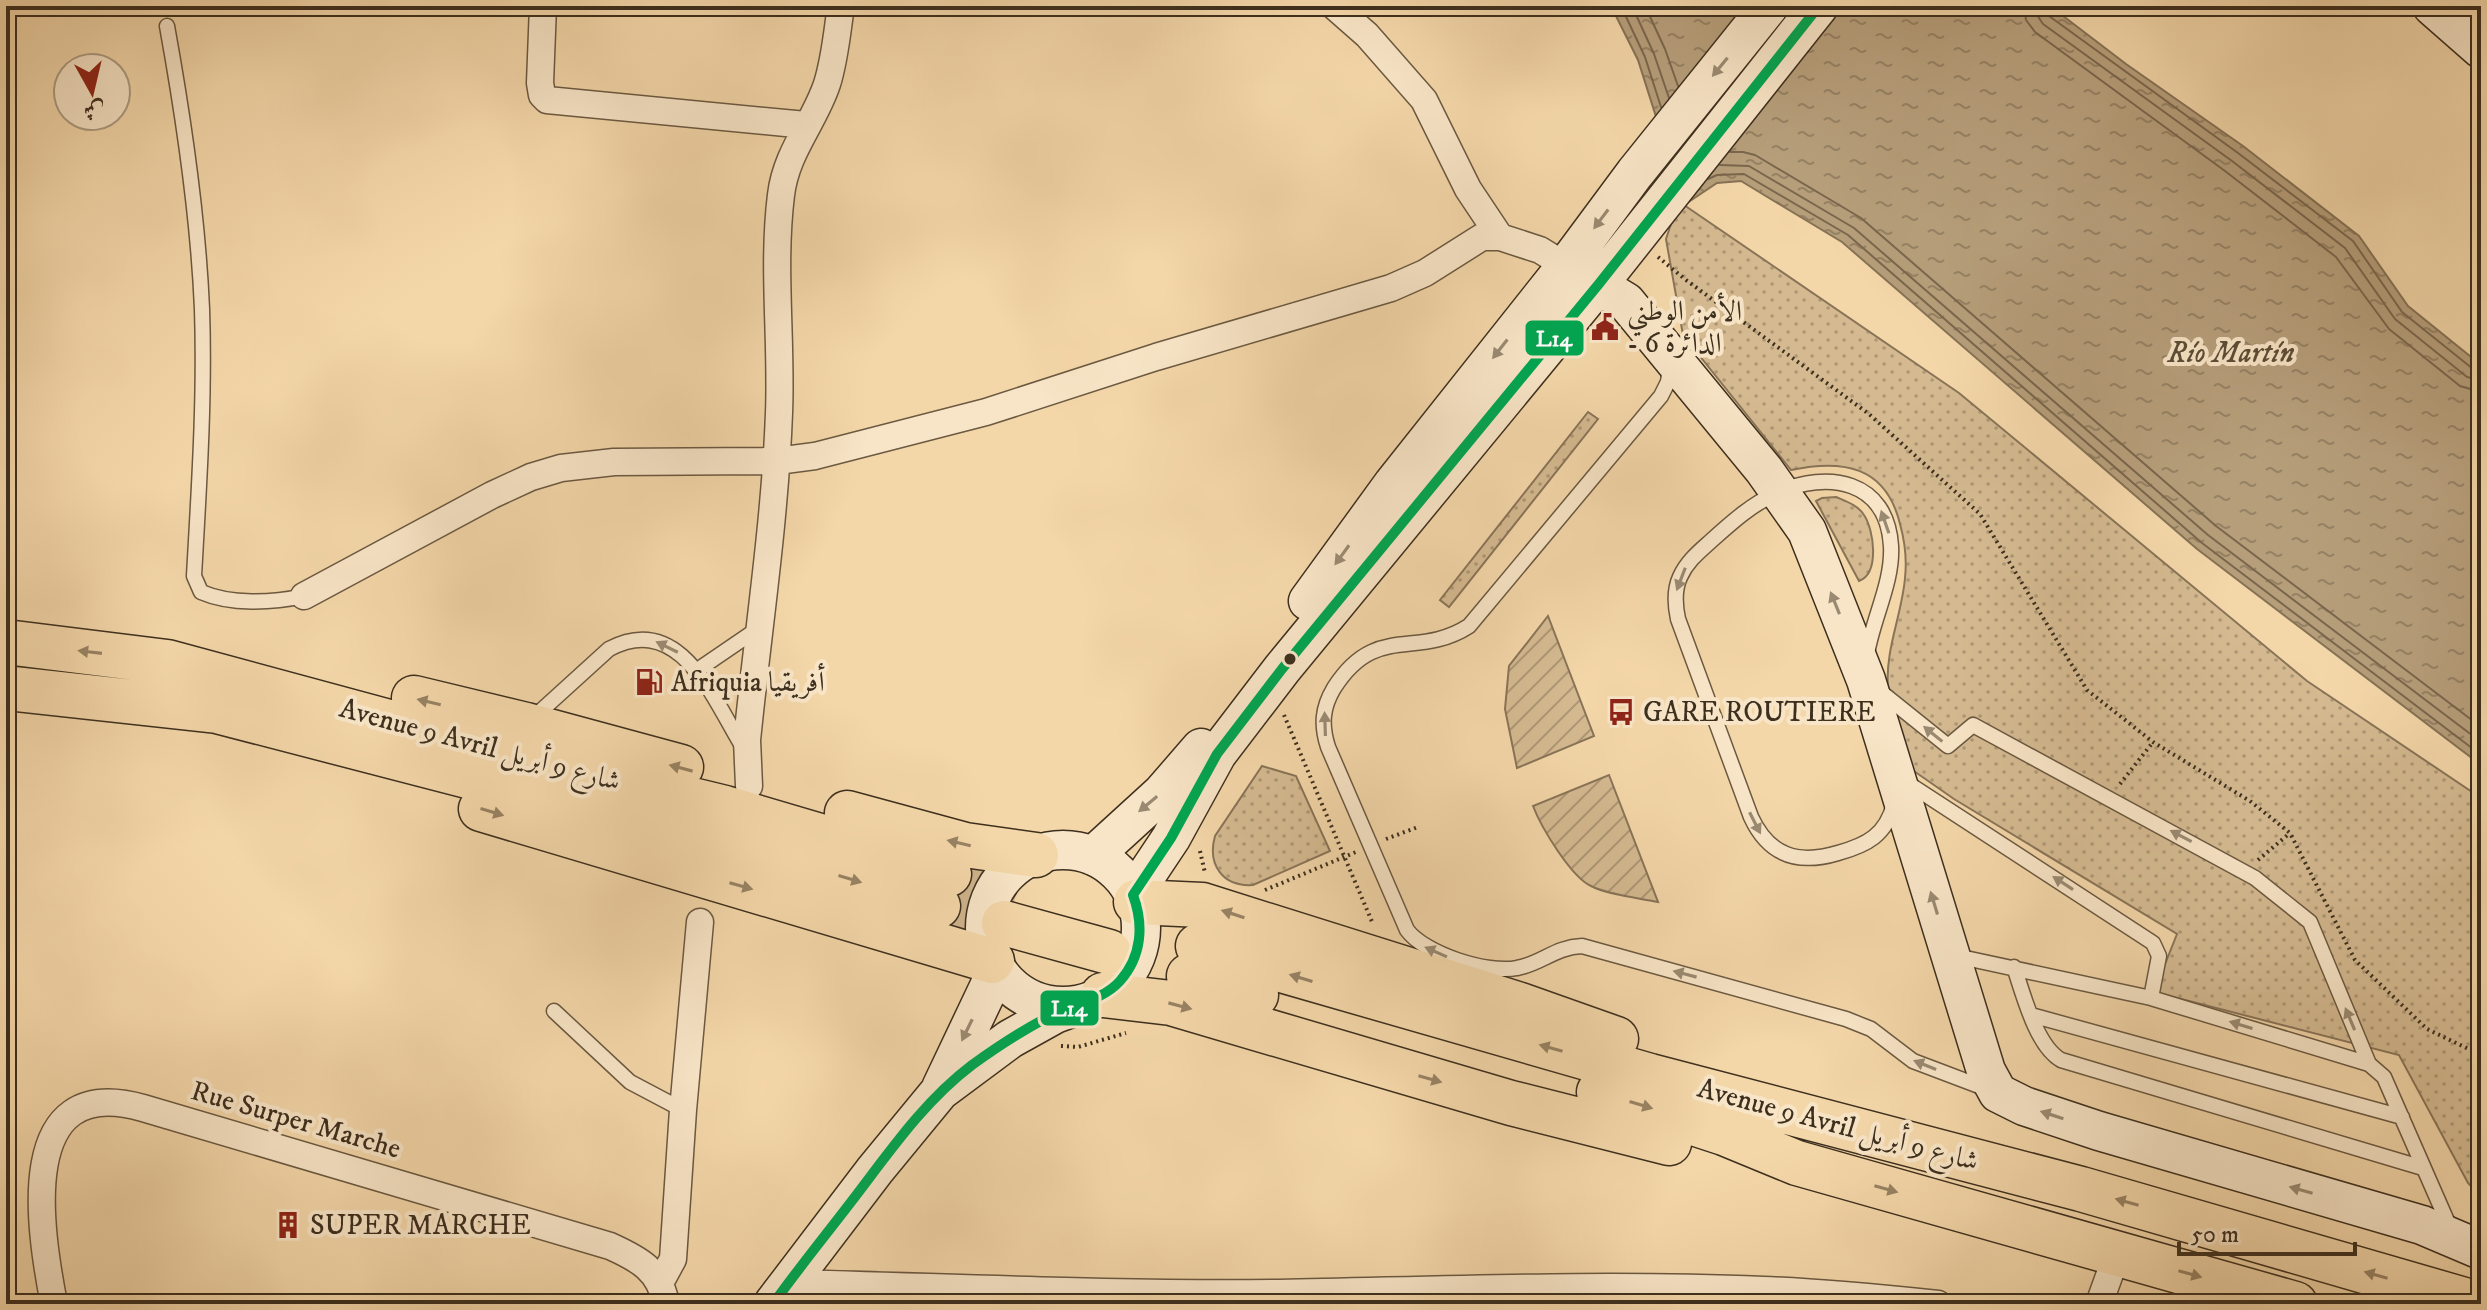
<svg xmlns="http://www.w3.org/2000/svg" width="2487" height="1310" font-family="'IM FELL DW Pica',Amiri,serif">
<defs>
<pattern id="grass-dots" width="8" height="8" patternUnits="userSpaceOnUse" patternTransform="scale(2)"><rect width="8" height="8" fill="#d5ba91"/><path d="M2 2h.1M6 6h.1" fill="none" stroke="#ae9876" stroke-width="1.8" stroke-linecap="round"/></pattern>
<pattern id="garden-furrows" width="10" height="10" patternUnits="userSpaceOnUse" patternTransform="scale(2)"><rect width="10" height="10" fill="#d5ba91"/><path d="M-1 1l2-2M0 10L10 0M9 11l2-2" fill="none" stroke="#ae9876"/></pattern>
<pattern id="water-ripples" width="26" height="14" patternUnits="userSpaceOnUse" patternTransform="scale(2)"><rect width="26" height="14" fill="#b69e7a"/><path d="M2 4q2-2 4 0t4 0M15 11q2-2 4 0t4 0" fill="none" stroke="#958163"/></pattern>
</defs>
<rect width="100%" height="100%" fill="#f4d7a9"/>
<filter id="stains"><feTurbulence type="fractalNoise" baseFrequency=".0025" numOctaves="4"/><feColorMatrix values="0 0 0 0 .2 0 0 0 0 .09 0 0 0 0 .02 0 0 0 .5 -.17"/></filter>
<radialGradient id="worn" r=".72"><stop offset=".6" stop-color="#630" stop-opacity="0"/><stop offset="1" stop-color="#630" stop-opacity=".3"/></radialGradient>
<path fill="url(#grass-dots)" stroke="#897458" stroke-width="2" d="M1684,205L1959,393L2307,681L2481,798V1197L2468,1183L2399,1055L2154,992L2177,934L1954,799L1911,769C1904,744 1891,712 1888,687C1885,650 1902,614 1905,578C1907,560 1905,542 1900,524C1886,466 1843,459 1791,470L1683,335L1666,239L1672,221Z
M1588,412L1598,419L1449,607L1440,600Z
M1836,497C1845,501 1858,505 1864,515C1874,530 1880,573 1859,581L1816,501L1822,498Z
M1262,766L1296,776L1330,851L1253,885C1223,887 1207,865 1215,836Z"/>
<path fill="url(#garden-furrows)" stroke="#897458" stroke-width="2" d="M1548,616L1594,736L1517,768L1505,709L1509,666Z
M1609,775L1658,902C1639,898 1608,895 1591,886C1571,877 1541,827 1533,806Z"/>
<path fill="#d5ba91" stroke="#897458" stroke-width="2" d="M6,1016L15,1142L6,1143Z"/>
<path fill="url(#water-ripples)" stroke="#867255" stroke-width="2" d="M1611,6H2050L2126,64L2243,146L2359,236L2408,306L2481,365V765L2197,549L1842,242L1741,181L1717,183L1684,205L1638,60Z"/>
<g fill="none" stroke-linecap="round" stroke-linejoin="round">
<path stroke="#7a664c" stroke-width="2" d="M1621,6L1645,57L1661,107
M1632,6L1654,54L1669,98
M1645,6L1665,49L1678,86
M2024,6L2026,20L2035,32L2225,171L2336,257L2389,329L2460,386L2481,392
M2036,6L2037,15L2043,24L2232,161L2345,248L2395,319L2467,377L2481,380
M2046,6L2049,16L2238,153L2353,241L2402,312L2473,369L2481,370
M1730,152H1743L1755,155L1861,218L2216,526L2481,727
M1720,165L1749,166L1854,228L2208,535L2481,742
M1708,179L1717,175L1744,174L1848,235L2202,543L2481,755"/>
<path stroke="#cfb58d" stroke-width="44" stroke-dasharray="44 22" stroke-linecap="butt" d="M949,874L1016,895
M938,906L1004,923
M1109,952L1189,976"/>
<g stroke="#6b5941" stroke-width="17">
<path id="lane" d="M167,26C184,120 198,214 202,309C205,398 199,487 194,576L201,592C231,605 272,603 304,596
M1670,367L1668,382L1661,396L1469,626C1416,660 1376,622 1334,688C1322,708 1321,725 1328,747L1407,930C1425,954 1487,974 1517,968C1541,964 1555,947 1582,946L1846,1019L1871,1029L1913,1061L1987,1089
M1867,654C1873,618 1893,582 1891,546C1887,480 1828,470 1777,493C1752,504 1732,522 1712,540C1700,551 1687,561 1680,577C1674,590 1675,605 1678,619L1751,817C1769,856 1798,865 1838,853C1867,845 1886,835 1894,804
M696,671L759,628
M1877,689L1948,746L1973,725L2255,878L2310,922L2369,1064L2384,1077L2451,1230
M532,719L609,649C681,611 713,699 744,749
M1906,782L2153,943L2159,956L2151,998L2369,1064
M1956,956L2151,998
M2014,967C2023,993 2036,1046 2061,1060L2423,1168
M554,1011L630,1082L683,1110
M2031,1015L2402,1117"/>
</g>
<g stroke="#6b5941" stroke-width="29">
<path id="street" d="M543,6L540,83L542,95L547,100L806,125
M1334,6L1367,35L1424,100L1468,189L1500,237
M304,596L492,495L531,477L561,468L614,462L777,461L815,456L986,412L1156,357L1391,288L1425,273L1482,237H1500L1540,250L1566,266
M749,786L747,740C758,631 775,522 779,413C782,341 772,267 781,195C786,152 814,123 827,84C835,59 837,32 841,6
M660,1283L673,1259L683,1110L700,922
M788,1283C952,1287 1115,1295 1279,1293C1440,1290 1602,1283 1763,1290C1821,1292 1880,1298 1938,1304
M54,1304C40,1231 13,1071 143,1108L610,1246C639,1259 660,1270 666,1304
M2099,1304L2117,1254"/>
</g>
<g stroke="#3d2f1e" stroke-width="41">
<path id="secondary" d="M2432,6L2481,49
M1598,285L1626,302L1764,470L1807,531L1866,680L1986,1071L1998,1093L2024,1106L2099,1131L2422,1225L2481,1250
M1308,601L1393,484L1566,266L1635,173L1769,6
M985 928a78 78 0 1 1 156 0a78 78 0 1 1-156 0Z
M1093,856L1162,793L1201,748
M1133,895L1171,838L1217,754L1282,669L1598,285L1819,6
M941,1088L997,970
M773,1304L875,1170L940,1091L1010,1039L1055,1014L1077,1006"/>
</g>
<g stroke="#3d2f1e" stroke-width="47">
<path id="highway" d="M6,642L167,662L540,763L725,808L949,874
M6,688L217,711L684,832L938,906
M414,698L526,725L681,767
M481,809L992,961
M847,813L965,845L1036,855
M1136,902L1202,905L1520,1005L1616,1039
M1004,923L1109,952
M1198,946L1650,1076L2081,1189L2478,1304
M1189,976L1256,995
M1103,995L1171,1003L1511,1103L1669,1143
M1599,1092L1724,1133L1797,1163L2295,1304"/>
</g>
<path stroke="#3d2f1e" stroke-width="4" stroke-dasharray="2 4" stroke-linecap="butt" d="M1658,257L1686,280L1869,414L1980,514L2087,690L2153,742L2250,801L2290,833L2355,960L2427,1029L2481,1055
M1284,715L1373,924
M2120,784L2153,742
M1386,839L1418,827
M1200,851L1205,873
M2258,860L2290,833
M1265,890L1356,852
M1061,1046L1078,1047L1126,1033"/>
<use href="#lane" stroke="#f8e5c7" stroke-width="14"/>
<use href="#street" stroke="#f8e5c7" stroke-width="26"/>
<use href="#secondary" stroke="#f8e5c7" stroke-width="38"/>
<use href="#highway" stroke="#f4d7a9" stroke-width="44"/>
<g stroke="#f8e5c7" stroke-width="16">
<path id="bus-1" d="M773,1304C798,1269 825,1236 851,1202C888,1154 923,1102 972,1065C997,1047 1023,1030 1050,1016C1073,1004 1102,1001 1120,981C1142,956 1144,925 1133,895L1171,838L1217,754L1282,669L1598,285L1819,6"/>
</g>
<use href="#bus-1" stroke="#00a651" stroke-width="10"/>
</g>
<defs><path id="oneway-solid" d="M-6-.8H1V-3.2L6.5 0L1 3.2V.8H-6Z" transform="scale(2)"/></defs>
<g fill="#9a8a72">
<use href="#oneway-solid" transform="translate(1720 67) rotate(129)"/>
<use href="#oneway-solid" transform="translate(1601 219) rotate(127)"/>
<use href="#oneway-solid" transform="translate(1500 349) rotate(128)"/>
<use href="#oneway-solid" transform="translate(1885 522) rotate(-109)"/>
<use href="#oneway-solid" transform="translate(1342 555) rotate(126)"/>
<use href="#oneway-solid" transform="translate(1681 579) rotate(111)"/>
<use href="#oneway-solid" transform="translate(1835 603) rotate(-112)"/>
<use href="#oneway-solid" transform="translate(667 647) rotate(-154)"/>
<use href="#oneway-solid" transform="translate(1325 724) rotate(-92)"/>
<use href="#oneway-solid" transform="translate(1933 734) rotate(-141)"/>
<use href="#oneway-solid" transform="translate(1148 804) rotate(140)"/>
<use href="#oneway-solid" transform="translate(1755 823) rotate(63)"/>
<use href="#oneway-solid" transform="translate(2181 836) rotate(-152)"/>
<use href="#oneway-solid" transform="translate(2063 883) rotate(-147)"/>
<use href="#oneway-solid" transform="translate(1934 903) rotate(-107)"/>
<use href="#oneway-solid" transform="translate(1436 952) rotate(-156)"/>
<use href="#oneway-solid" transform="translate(1685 974) rotate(-165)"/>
<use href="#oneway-solid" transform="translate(2350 1019) rotate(-113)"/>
<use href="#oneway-solid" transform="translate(2241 1025) rotate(-163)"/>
<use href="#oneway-solid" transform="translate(967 1030) rotate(116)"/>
<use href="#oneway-solid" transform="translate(1925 1065) rotate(-158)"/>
<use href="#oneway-solid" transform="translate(2052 1115) rotate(-162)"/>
<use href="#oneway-solid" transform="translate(2301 1190) rotate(-164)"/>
</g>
<g fill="#988364">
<use href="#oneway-solid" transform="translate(90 652) rotate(-173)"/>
<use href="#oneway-solid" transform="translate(429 702) rotate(-167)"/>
<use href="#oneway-solid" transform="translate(681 768) rotate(-165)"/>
<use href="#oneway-solid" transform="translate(492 812) rotate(17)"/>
<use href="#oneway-solid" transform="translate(959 843) rotate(-167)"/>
<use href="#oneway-solid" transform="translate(850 879) rotate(17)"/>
<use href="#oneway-solid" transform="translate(741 886) rotate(16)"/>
<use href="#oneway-solid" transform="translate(1233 914) rotate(-162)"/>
<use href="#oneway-solid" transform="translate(1301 978) rotate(-163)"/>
<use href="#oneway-solid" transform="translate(1180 1006) rotate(15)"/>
<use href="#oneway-solid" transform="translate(1551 1048) rotate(-164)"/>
<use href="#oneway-solid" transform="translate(1430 1079) rotate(16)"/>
<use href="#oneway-solid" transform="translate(1641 1105) rotate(17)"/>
<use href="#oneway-solid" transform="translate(1886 1189) rotate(16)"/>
<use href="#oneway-solid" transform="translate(2127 1202) rotate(-164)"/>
<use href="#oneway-solid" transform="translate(2190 1274) rotate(16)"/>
<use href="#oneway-solid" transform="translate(2376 1275) rotate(-164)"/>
</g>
<defs>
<g id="civic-bare" transform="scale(2.16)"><path d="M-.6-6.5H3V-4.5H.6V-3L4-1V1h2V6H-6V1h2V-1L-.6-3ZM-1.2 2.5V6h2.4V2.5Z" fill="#8f2418" stroke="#f8e5c7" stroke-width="2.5" paint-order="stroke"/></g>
<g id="fuel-bare" transform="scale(2.16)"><path d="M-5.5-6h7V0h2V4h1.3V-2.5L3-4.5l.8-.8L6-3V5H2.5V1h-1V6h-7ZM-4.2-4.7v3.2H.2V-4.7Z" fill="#8f2418" stroke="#f8e5c7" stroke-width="2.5" paint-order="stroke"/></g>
<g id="bus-bare" transform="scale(2.16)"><path d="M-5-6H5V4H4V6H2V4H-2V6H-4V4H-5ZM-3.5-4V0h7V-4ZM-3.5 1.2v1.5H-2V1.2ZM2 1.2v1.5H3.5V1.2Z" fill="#8f2418" stroke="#f8e5c7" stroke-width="2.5" paint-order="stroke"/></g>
<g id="building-bare" transform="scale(2.16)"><path d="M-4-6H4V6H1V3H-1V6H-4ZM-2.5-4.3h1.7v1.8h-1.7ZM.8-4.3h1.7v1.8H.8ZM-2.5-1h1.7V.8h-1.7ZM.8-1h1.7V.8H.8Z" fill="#8f2418" stroke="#f8e5c7" stroke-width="2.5" paint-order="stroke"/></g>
</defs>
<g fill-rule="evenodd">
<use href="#civic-bare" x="1605" y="327"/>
<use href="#fuel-bare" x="649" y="682"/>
<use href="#bus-bare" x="1621" y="712"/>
<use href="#building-bare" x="288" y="1225"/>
</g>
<circle fill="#3d2f1e" stroke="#f8e5c7" stroke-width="3" cx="1290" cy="659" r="7"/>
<g text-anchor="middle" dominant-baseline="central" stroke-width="8" stroke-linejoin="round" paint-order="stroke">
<g font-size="28" fill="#3d2f1e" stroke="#f8e5c7" text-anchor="start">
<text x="1627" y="311">الأمن الوطني<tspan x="1627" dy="32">- الدائرة 6</tspan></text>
<text x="671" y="682">Afriquia أفريقيا</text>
<text x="1643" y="712">GARE ROUTIERE</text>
<text x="310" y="1225">SUPER MARCHE</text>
</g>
<g font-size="28" fill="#3d2f1e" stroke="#f8e5c7">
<text transform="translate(480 745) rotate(15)">Avenue 9 Avril شارع 9 أبريل</text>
<text transform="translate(296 1120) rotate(16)">Rue Surper Marche</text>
<text transform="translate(1838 1125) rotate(15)">Avenue 9 Avril شارع 9 أبريل</text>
</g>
<g font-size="30" font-style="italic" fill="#5b4b35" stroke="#f8e5c7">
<text x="2231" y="353">Río Martín</text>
</g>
</g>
<g stroke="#f8e5c7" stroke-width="3">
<rect x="1524" y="319" width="61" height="38" rx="8" fill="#00a651"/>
<rect x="1039" y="989" width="61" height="38" rx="8" fill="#00a651"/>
</g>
<g font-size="22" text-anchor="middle" font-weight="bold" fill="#fff">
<text x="1554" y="346">L14</text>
<text x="1069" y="1016">L14</text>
</g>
<rect width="2487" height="1310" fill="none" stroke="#f4d7a9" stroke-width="32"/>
<rect x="8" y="8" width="2471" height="1294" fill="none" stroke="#3d2f1e" stroke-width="4"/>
<rect x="16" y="16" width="2455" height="1278" fill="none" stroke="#3d2f1e" stroke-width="2"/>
<g transform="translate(92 92) rotate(172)"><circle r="38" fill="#f8e5c7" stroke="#ad9c83" stroke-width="2"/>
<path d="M0-6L14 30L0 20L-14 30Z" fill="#8f2418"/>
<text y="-12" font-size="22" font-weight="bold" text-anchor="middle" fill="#3d2f1e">ش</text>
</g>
<path d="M2179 1242v12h176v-12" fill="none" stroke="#3d2f1e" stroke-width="4"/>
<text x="2191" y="1242" font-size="24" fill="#3d2f1e" stroke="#f8e5c7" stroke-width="6" paint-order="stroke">50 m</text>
<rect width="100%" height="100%" filter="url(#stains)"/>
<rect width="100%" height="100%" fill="url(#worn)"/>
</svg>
